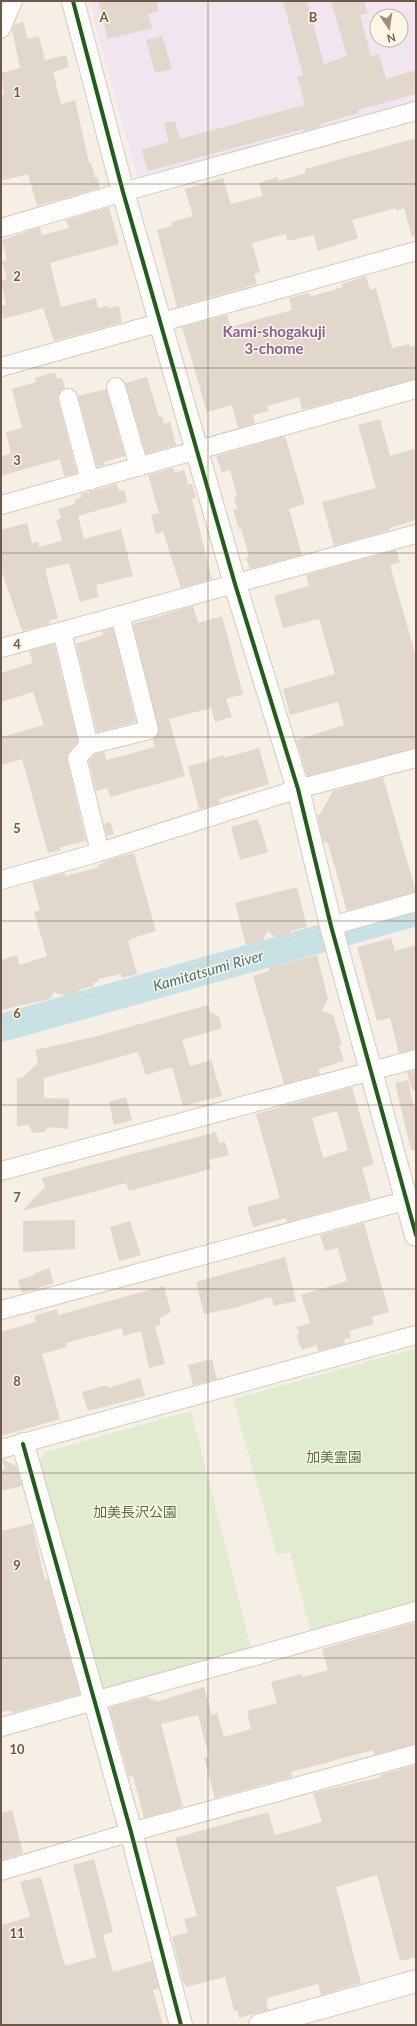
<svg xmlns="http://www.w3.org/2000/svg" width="417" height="2026" font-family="Lato,'Noto Sans JP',sans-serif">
<rect width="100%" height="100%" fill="#f5efe5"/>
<path fill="#f1e5ef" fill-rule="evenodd" d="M89,1H416V102L138,179ZM377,16H401V40H377Z"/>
<path fill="#e0ebd0" d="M414,1349L416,1350V1603L311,1633L290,1552L277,1555L233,1399Z
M191,1411L251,1649L106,1689L101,1687L39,1462L45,1452Z"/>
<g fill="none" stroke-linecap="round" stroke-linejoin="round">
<path stroke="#c8e1e4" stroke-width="28" d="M1,1028L416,912"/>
</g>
<path fill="#e1d7cd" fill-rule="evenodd" d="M98,1H156L159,11L148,14L152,28L108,39Z
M283,1H307L324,64L347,56L331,1H364L368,13L360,15L371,56L379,54L386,79L416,70V94L358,110L359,113L320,124V127L304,131V129L148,171L142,150L169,142L164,123L175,121L180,139L305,105L297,76L303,75Z
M23,22L28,39L39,36L45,60L66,55L69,67L53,72L61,104L75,100L89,163L91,162L95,178L98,177L100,188L37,206L28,174L1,181V94H4L1,73L20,68L12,30L15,24Z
M162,36L172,69L155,73L146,40Z
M416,138V237H412L404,208L396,211V208L352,220L358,238L318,251L314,235L287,241L286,234L252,243L260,272L254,274L257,284L177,307L157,230L172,226L171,222L193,216L185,189L223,178L231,204L263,196L259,183L277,177L278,181L306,173L305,169Z
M109,207L119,244L50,263L61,307L96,298L98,308L107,306L108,308L119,306L122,322L54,341L43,308L3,319L1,306L6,305L1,281L7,279L2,262L7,260L2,240L40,227L42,235L69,228L66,220Z
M366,276L370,290L376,288L392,348L409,344L410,347L416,345V379L305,409H302L299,397L267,406L268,411L253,415L255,423L238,428L232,405L207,412L182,327L227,315L231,327L292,310L289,298L309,293L310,297L343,287L342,284Z
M55,372L57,379L62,378L65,388L60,391L58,401L77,473L64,476L60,459L1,476V457L11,453L6,432L22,428L12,389L36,382L35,378Z
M147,377L159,417L162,416L164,424L170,422L176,445L146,454L125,383Z
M106,389L125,456L104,462L105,465L97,467L78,396Z
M380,419L390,456L416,448V520L389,528L390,530L334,546L322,502L376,488L358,425Z
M285,436L305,504L289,509L302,555L250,569L246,558L249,557L241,528L239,529L233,510L237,509L234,497L237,496L230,470L222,472L216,456Z
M173,468L175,473L184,470L188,484H192L196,498L192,499L212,579L181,588L163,531L156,534L151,515L159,513L148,475Z
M117,484L119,491L124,490L127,502L78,516L84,539L121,529L133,576L96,585L99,597L80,602L69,563L45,569L58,618L49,621L50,624L22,631L1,569V530L27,523L32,543L38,542L39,547L62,541L56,520L61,518L58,509L75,504L74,500L82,497L81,494Z
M396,550L400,562L390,565L416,657V748L307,776L296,740L344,725L338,702L290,715L283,689L335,674L319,619L283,628L274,596L309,586L306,575Z
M193,606L198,623L222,616L243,694L226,699L232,717L215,722L211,708L169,719L185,776L110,797L107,788L96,791L89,761L95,754L104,752L107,760L155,747L153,740L159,732L133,624Z
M113,628L136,722L97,732L76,644L103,635L102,631Z
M54,644L78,742L69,751L67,760L86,841L60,847L61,850L48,853L22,759L1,765V737L44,725L33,692L1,702V673L33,663L29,651Z
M259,748L269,784L219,799L220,803L199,809L188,766L209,761L208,760L223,755L224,758Z
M383,777L416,892L347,911L328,843L323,841L317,815L320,814L333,791Z
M258,819L268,852L240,860L231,827Z
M110,822L114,834L107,836L104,824Z
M134,853L156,931L130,939V941H128L137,974L122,978L121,974L98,979V982L93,983L94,986L79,990L80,992L67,996L54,992L50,999L1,1010V960L17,955L20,965L47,956L34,912L40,910L32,882L65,873L66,876L99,867L98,865L109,860Z
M297,887L307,927L290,931L291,934L276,938L268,931L262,941L246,945L235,903Z
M391,938L395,951L416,945V1049L399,1053L390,1018L377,1021L357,947Z
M317,955L328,999L322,1011L333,1015L342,1045H339L344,1061L318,1069L320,1074L284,1084L253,976L269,971V968Z
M208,1005L210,1012L219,1017L222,1028L182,1040L190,1066L211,1060L222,1096L183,1106L172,1067L146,1075L138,1052L44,1078V1098L69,1099L68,1129L48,1127L44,1132L32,1133L29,1125L17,1126V1078L23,1077L38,1063L35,1050L97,1036Z
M416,1070V1090H412L407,1072Z
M408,1080L414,1107L416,1106V1150H411L395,1083Z
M352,1087L374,1164L362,1168L371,1199L287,1222L286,1218L253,1227L247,1207L280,1198L256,1114ZM337,1111L348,1150L323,1158L312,1118Z
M126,1097L132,1120L114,1125L109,1102Z
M216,1132L219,1143L225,1142L229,1155L209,1160L211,1169L129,1191L126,1183L22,1211L45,1187L42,1178Z
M75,1220V1249L23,1252V1221Z
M130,1221L141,1255L119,1261L110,1227Z
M364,1223L389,1312L372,1317L374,1324L349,1331L351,1337L344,1340L345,1344L318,1351L317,1345L302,1350L296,1335L299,1334L297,1327L310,1323L301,1295L347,1281L338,1248L325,1251L320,1235Z
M285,1257L296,1301L274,1306L271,1297L234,1308L204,1314L196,1282Z
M49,1268L54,1283L22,1293L18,1280L35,1275V1273Z
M164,1286L171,1312L159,1318L161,1325L155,1326L165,1364L149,1368L141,1331L124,1336L122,1328L66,1343L67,1347L42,1354L60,1419L1,1436V1332L36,1322L34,1316L57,1309L58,1315Z
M212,1359L217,1379L193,1385L188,1365Z
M140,1378L145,1396L88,1411L82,1392L107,1385L108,1388Z
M2,1459L16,1466L22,1486L1,1491V1470L5,1469Z
M32,1524L45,1580L48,1579L80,1694L12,1713L11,1710L1,1712V1531Z
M416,1622V1744L374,1755L373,1750L291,1772L292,1777L215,1798L204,1758L209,1756L198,1715L161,1724L183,1807L144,1818L133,1776L129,1777L110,1710L111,1707L149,1697L151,1700L155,1699L156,1702L204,1687L212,1715L217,1713L224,1737L251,1729L247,1711L277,1703L271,1682L301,1674L302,1677L328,1670L322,1649Z
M416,1765V1957L400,1961L377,1875L336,1887L361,1983L321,1995L318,1984L267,1998L268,2001L266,2002L268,2010L239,2018L237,2010L234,2011L225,1977L186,1987L184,1981L183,1982L172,1937L188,1932L184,1919L197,1916L175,1838L268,1812L275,1835L322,1822L313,1793L381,1777L380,1775Z
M12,1810L23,1853L1,1860V1813Z
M94,1859L113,1932L103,1935L113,1972L152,1961L159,1988L153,1990L163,2025H1V1925L30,1917L20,1882L41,1877L65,1966L96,1957L73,1865Z"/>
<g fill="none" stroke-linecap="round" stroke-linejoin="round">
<g stroke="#d3cac1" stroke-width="20">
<path id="street" d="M1,29L13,1
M1,228L123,192L416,111
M1,367L416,251
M116,387L139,467
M68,398L90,481
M1,505L416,389
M62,631L89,745
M1,648L416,534
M100,852L77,758L89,745L149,730L120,615
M1,880L100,852L298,789L416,758
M331,926L416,902
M1,1171L416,1059
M1,1310L416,1198
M1,1449L416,1335
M1,1727L416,1611
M1,1871L131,1832L416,1754"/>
</g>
<g stroke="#d5cbc2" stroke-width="24">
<path id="secondary" d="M73,1L123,192L235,584L298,789L331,926L416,1235
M23,1444L131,1832L181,2025
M260,2025L416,1981"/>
</g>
<path stroke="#d6cfc8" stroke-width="2.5" stroke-dasharray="1 3" stroke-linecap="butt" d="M1,1020L141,982L313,932"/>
<use href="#street" stroke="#fefdfb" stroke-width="18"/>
<use href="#secondary" stroke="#fefdfb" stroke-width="22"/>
<g stroke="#fff5e5" stroke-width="6">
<path id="cycleway" d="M73,1L123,192L235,584L298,789L331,926L416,1235
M23,1444L131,1832L181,2025"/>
</g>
<use href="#cycleway" stroke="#1b5e20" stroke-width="4"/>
</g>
<path fill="none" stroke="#705848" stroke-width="1" stroke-opacity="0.55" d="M208,1V2025M1,184H416M1,368H416M1,553H416M1,737H416M1,921H416M1,1105H416M1,1289H416M1,1473H416M1,1658H416M1,1842H416"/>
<g text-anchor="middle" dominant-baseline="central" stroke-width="3" stroke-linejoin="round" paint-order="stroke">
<g font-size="14" fill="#4e7741" stroke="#fff5e5">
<text x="334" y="1456">加美霊園</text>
<text x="135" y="1511">加美長沢公園</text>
</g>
<g font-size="15" font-weight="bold" fill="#856394" stroke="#fff5e5">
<text x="274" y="331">Kami-shogakuji<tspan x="274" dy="17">3-chome</tspan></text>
</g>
<g font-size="15" font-style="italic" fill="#427784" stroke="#fff5e5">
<text transform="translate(208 970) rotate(-16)">Kamitatsumi River</text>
</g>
</g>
<g font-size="13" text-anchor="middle" font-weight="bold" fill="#705848" stroke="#fff5e5" stroke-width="3" stroke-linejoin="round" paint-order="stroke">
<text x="104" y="22">A</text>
<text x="313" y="22">B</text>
<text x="17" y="97">1</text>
<text x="17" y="281">2</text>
<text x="17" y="465">3</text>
<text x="17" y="649">4</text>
<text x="17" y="833">5</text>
<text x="17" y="1018">6</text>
<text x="17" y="1202">7</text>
<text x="17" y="1386">8</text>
<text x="17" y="1570">9</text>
<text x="17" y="1754">10</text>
<text x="17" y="1938">11</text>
</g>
<rect width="417" height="2026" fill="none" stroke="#705848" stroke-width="4"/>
<g transform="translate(389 28) rotate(167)"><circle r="19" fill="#fff5e5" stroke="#c6b6a6"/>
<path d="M0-3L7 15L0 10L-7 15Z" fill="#9f8d7f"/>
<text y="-6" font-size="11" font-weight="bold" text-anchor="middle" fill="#705848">N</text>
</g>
</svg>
